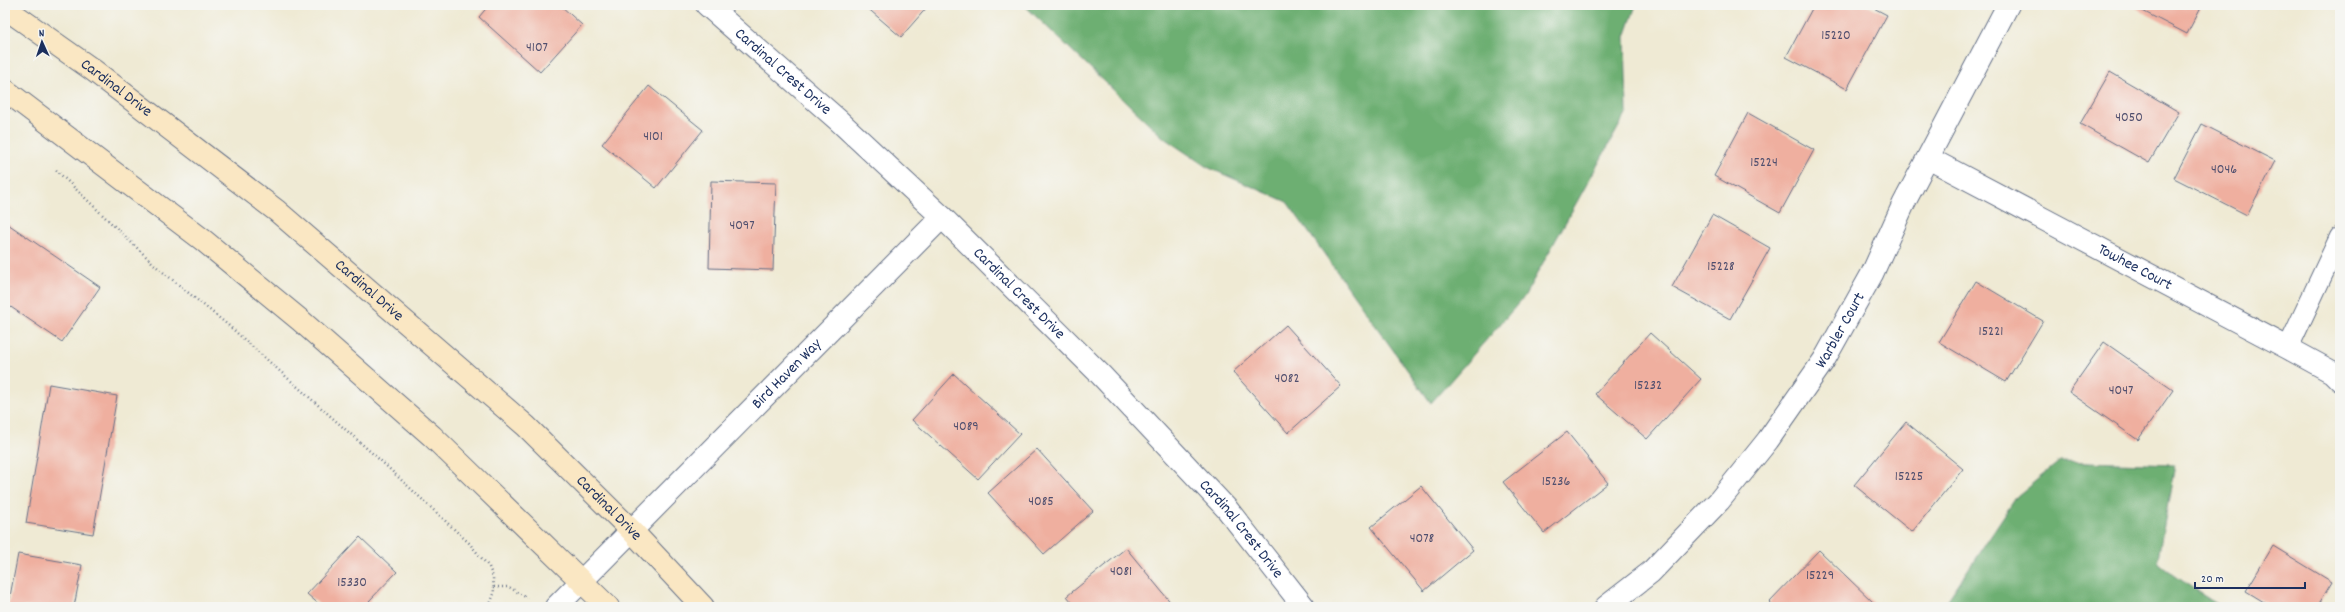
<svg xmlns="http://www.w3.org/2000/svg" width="2345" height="612" font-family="Dekko,sans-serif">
<rect width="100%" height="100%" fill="#f6f6f2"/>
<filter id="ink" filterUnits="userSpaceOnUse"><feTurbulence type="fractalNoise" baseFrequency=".025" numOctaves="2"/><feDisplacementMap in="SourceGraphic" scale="8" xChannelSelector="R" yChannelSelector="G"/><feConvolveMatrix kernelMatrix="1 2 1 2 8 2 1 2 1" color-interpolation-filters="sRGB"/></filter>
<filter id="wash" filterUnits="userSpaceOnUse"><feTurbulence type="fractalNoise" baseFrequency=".012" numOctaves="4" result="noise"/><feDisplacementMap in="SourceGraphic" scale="16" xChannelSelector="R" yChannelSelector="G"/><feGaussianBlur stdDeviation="0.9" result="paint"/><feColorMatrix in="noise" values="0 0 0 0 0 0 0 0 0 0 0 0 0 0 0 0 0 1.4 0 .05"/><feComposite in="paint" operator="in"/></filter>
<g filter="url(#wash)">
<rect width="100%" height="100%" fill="#efead4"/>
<path fill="#6daf72" stroke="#446f68" d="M1024,5H1636L1625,37L1627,112L1524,297L1431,403L1287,202L1207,167L1164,138Z
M2060,461L2175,465L2157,563L2201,594L2222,607H1943L2017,496Z"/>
<g id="blocks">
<path fill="#efaf9f" d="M489,5H560L582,25L540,72L479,17Z
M864,5H929L901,37Z
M1814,5H1868L1887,15L1847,89L1786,57Z
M2131,5H2202L2187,34Z
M2110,72L2179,112L2149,163L2080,124Z
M649,86L703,130L656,188L602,144Z
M1748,113L1814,150L1780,213L1714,176Z
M2202,124L2275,161L2247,215L2174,178Z
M711,181L776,183L773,270L709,268Z
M1712,215L1770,248L1730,319L1672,287Z
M5,222L100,287L62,342L5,303Z
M1976,281L2043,321L2006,382L1939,342Z
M1286,325L1341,386L1288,433L1233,372Z
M1650,333L1701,379L1647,439L1595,394Z
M2104,342L2173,390L2138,440L2069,392Z
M954,374L1020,434L978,479L912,420Z
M49,384L117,396L93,534L26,523Z
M1906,422L1963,469L1912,532L1854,485Z
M1567,432L1608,483L1544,533L1503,482Z
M1037,449L1093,511L1044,554L988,493Z
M1421,486L1473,550L1424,591L1371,527Z
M360,537L397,572L369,601L375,607H322L307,594Z
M2273,546L2332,582L2317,607H2272L2246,591Z
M1126,548L1172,604L1167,607H1076L1067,596Z
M1819,550L1874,603L1870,607H1774L1769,602Z
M18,554L82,565L74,607H8Z"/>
</g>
</g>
<g filter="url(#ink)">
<use href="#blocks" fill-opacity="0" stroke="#657087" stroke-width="1"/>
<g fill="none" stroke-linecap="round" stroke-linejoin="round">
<g stroke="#657087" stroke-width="22">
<path id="lane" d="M2288,348L2340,237"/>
</g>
<g stroke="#657087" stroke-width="24">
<g id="street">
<path id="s1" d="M707,5L838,120L942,217L1101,375L1227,509L1304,607"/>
<path id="s2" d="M1928,158L2288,348L2332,372L2340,380"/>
<path id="s3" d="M556,607L942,217"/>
<path id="s4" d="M1606,607L1651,572L1719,501L1768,440L1824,360L1872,274L1904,203L2008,5"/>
</g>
</g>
<g stroke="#657087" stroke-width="24">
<g id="secondary">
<path id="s5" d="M5,8L93,70L277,211L526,426L632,531L703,607"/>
<path d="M5,90L203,240L300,320L432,436L608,607"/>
</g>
</g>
<path stroke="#657087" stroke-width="2.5" stroke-dasharray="1 3" stroke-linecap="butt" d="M56,170L158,268L228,325L381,461L469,543L489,567L493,577L494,594L489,607
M494,587H509L527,598"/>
<use href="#lane" stroke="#fff" stroke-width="20"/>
<use href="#street" stroke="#fff" stroke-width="22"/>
<use href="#secondary" stroke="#fae7c3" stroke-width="22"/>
</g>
</g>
<g text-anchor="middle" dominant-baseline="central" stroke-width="3.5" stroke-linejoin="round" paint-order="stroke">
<g font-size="14" fill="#504f6e">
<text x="1836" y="36">15220</text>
<text x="537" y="48">4107</text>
<text x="2129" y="118">4050</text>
<text x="653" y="137">4101</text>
<text x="1764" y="163">15224</text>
<text x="2224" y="170">4046</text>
<text x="742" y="226">4097</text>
<text x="1721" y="267">15228</text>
<text x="1991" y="332">15221</text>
<text x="1287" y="379">4082</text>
<text x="1648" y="386">15232</text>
<text x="2121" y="391">4047</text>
<text x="966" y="427">4089</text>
<text x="1909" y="477">15225</text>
<text x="1556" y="482">15236</text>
<text x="1041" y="502">4085</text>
<text x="1422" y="539">4078</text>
<text x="1121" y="572">4081</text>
<text x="1820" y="576">15229</text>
<text x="352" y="583">15330</text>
</g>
<g font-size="16" fill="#1b2f5e" stroke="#f6f6f2">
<text stroke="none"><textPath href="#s1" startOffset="101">Cardinal Crest Drive</textPath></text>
<text stroke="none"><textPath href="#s5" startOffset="137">Cardinal Drive</textPath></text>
<text stroke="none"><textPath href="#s2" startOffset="234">Towhee Court</textPath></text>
<text stroke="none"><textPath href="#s5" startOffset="461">Cardinal Drive</textPath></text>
<text stroke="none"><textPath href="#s1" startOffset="425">Cardinal Crest Drive</textPath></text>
<text stroke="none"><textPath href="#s4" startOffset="365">Warbler Court</textPath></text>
<text stroke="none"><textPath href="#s3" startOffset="328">Bird Haven Way</textPath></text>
<text stroke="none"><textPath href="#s5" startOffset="785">Cardinal Drive</textPath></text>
<text stroke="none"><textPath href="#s1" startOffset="749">Cardinal Crest Drive</textPath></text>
</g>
</g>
<rect width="2345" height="612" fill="none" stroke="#f6f6f2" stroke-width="20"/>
<g transform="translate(42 42) rotate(357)" stroke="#f6f6f2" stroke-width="3" paint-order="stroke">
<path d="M0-3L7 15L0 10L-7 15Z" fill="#1b2f5e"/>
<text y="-6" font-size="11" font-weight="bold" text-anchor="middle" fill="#1b2f5e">N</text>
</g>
<path d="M2195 582v6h110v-6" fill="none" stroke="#1b2f5e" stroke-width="2"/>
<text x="2201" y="582" font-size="12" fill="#1b2f5e" stroke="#f6f6f2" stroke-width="3" paint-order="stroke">20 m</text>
</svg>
